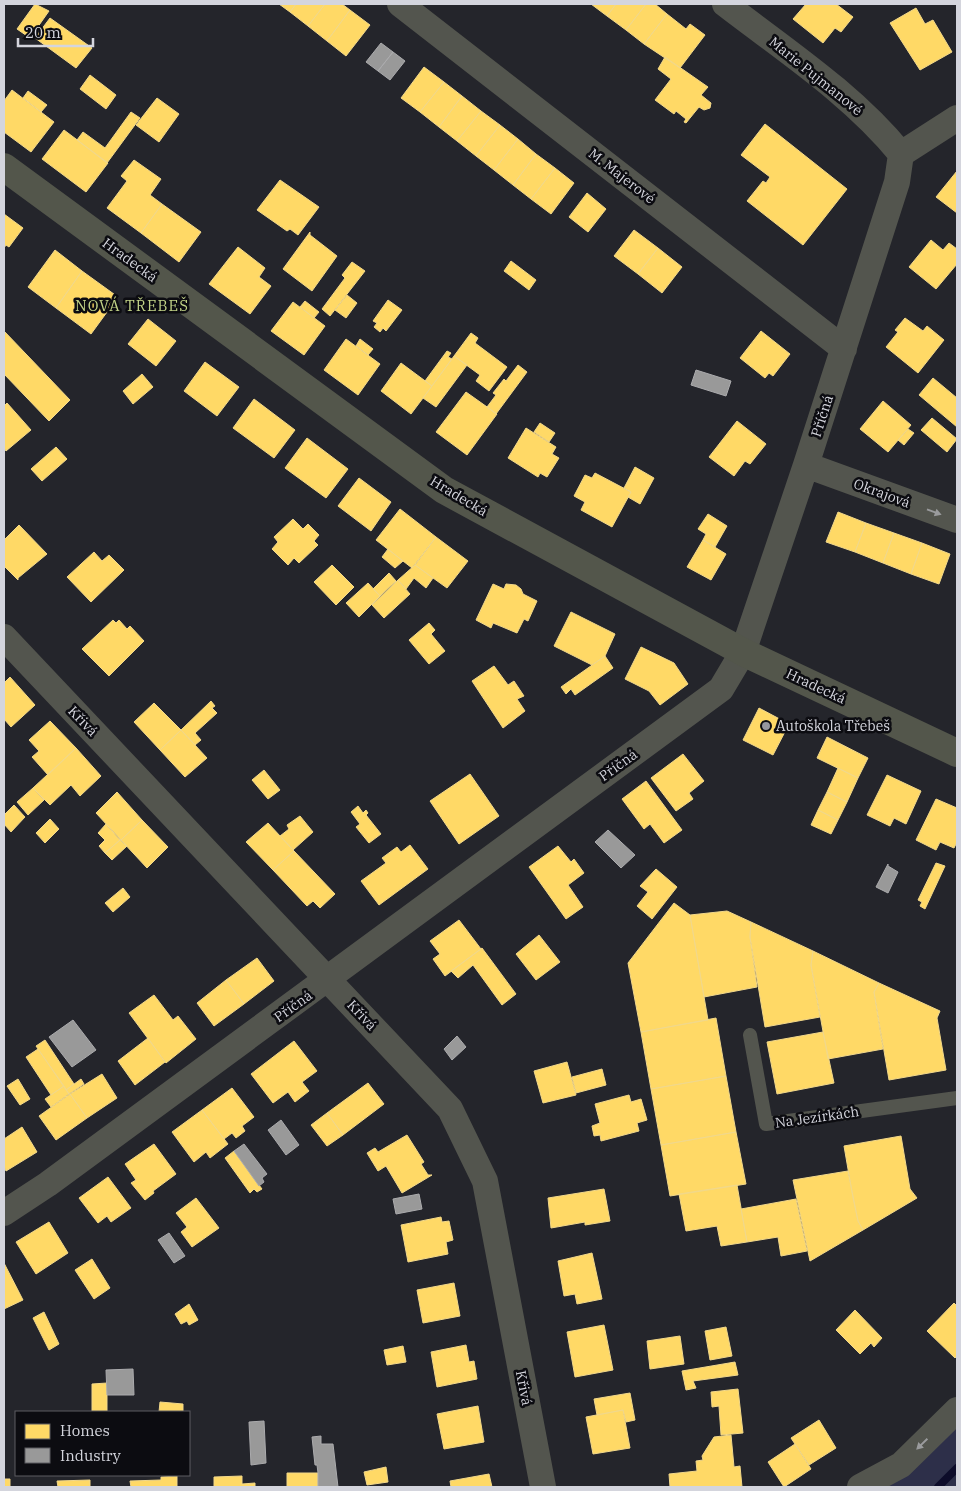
<svg xmlns="http://www.w3.org/2000/svg" width="961" height="1491" font-family="'IBM Plex Serif',serif">
<rect width="100%" height="100%" fill="#24252b"/>
<path fill="#2d2f49" d="M957,1425V1487H873Z"/>
<path fill="#ffd966" stroke="#f2d88a" d="M35,4L49,11L30,38L17,29Z
M279,4H296L290,12Z
M296,4H325L308,26L290,12Z
M325,4H342L350,10L327,41L308,26Z
M591,4H616L607,16Z
M616,4H646L626,30L607,16Z
M646,4H655L667,14L644,44L626,30Z
M806,4H836L853,17L841,32L835,28L823,43L793,19Z
M916,8L925,24L933,20L952,52L920,70L890,23Z
M350,10L370,25L346,56L327,41Z
M667,14L686,29L690,24L705,35L680,68L644,44Z
M50,18L92,48L76,68L35,38Z
M665,57L708,87L701,95L711,103L710,108L704,110L699,107L686,123L684,122L686,119L676,111L674,114L655,100L671,79L658,69Z
M424,67L444,82L420,112L401,98Z
M90,75L116,95L106,109L80,89Z
M444,82L462,96L439,127L420,112Z
M12,90L54,122L31,152L4,132V101Z
M28,91L47,105L41,112L23,98Z
M462,96L481,111L457,141L439,127Z
M157,98L179,114L159,142L136,125Z
M481,111L500,125L476,156L457,141Z
M131,112L140,118L107,163L77,140L83,132L105,148Z
M765,124L847,189L803,245L747,201L763,181L766,183L770,177L741,155Z
M500,125L518,139L494,170L476,156Z
M64,130L108,163L86,192L42,159Z
M518,139L536,154L513,185L494,170Z
M536,154L555,168L531,199L513,185Z
M134,160L161,179L150,195L162,204L141,233L107,208L127,181L121,176Z
M555,168L574,183L551,214L531,199Z
M957,171V213L936,197Z
M280,180L319,207L298,235L290,229L287,231L257,210Z
M587,193L606,209L588,232L569,217Z
M162,204L201,232L179,262L141,233Z
M4,214L23,228L9,247L6,245L4,248Z
M634,230L658,248L638,274L614,256Z
M310,232V235L337,256L312,291L283,269Z
M931,240L943,250L949,243L957,249V264L936,289L909,267Z
M238,247L265,268L259,277L271,286L250,314L209,284Z
M658,248L682,267L662,293L638,274Z
M55,250L82,271L56,308L28,287Z
M511,261L536,280L529,290L504,271Z
M352,262L365,271L330,316L322,309L345,278L342,275Z
M82,271L118,297L91,334L56,308Z
M347,295L357,303L346,318L335,310Z
M388,300L402,310L386,331L383,328L380,332L374,327L377,323L373,321Z
M305,301L319,312L314,318L300,307Z
M293,302L325,326L304,355L271,331Z
M905,318L923,331L927,326L944,340L918,373L886,347L898,332L895,330Z
M148,319L176,341L156,366L128,344Z
M4,331L70,400L49,421L4,374Z
M761,331L790,354L773,376L769,373L765,378L740,358Z
M471,333L478,338L475,343L507,367L489,391L476,381L480,375L454,356Z
M346,339L380,364L358,395L324,370Z
M360,339L373,349L368,355L356,346Z
M447,351L451,353L448,357L452,359L432,386L425,381Z
M454,356L467,365L436,407L423,398Z
M205,362L239,387L217,416L184,391Z
M401,363L432,386L411,414L381,391Z
M518,365L527,372L496,414L487,407L496,395L493,393L504,379L506,381Z
M142,374L153,387L133,404L123,391Z
M933,378L957,398V427L919,395Z
M466,392L497,414L467,455L436,432Z
M254,399L295,430L274,458L233,428Z
M883,401L911,425L888,452L860,429Z
M7,403L31,430L6,451L4,448V406Z
M932,418L957,439L947,452L921,430Z
M737,421L766,444L750,464L745,461L734,476L709,457Z
M540,423L555,433L549,442L534,432Z
M526,428L556,447L552,454L559,458L547,477L540,473L538,477L508,458Z
M908,429L914,433L904,445L898,440Z
M307,438L348,469L326,498L285,468Z
M56,447L67,459L42,481L31,469Z
M635,467L654,478L640,504L628,497L631,492L624,488Z
M595,473L631,492L612,527L581,510L585,502L574,496L585,475L592,478Z
M359,478L391,502L371,531L338,506Z
M400,509L436,537L412,568L376,540Z
M838,512L866,523L855,552L826,542Z
M708,514L727,526L715,547L703,540L706,534L698,529Z
M293,519L303,529L308,524L319,535L314,541L318,545L299,563L294,558L288,565L272,549L278,542L274,537Z
M866,523L894,533L883,563L855,552Z
M19,525L47,554L18,578V580L4,566V540Z
M894,533L922,543L911,574L883,563Z
M436,537L468,561L447,588L415,565Z
M703,540L726,554L711,580L687,567Z
M922,543L950,554L939,584L911,574Z
M388,549L403,561L395,568L382,557Z
M94,552L102,561L109,555L124,570L91,602L67,577Z
M332,565L354,587L336,605L314,582Z
M415,565L433,578L426,588L414,578L406,589L398,580Z
M389,573L396,581L380,596L373,589Z
M398,580L410,594L384,618L372,605Z
M368,583L380,596L359,617L346,603Z
M493,584L504,589L506,584L516,585L521,589L523,594L537,601L528,621L524,619L517,633L493,623L491,628L476,620Z
M571,612L615,634L605,656L592,665L554,646Z
M113,620L116,623L119,620L127,629L130,626L144,641L109,676L82,649Z
M429,623L435,630L431,634L445,651L429,664L409,640Z
M641,647L674,663L688,684L660,705L649,691L625,679Z
M605,656L613,668L575,695L571,689L566,694L561,687Z
M494,666L508,685L514,681L524,696L517,699L525,711L503,728L472,681Z
M10,677L35,705L11,727L4,719V683Z
M211,701L215,706L212,708L217,713L195,733L201,740L195,745L181,730Z
M154,703L181,730L160,750L134,722Z
M759,708L789,724L773,755L743,740Z
M50,721L76,748L48,775L32,757L39,751L29,740Z
M181,730L207,758L185,777L160,750Z
M827,737L868,758L858,778L817,758Z
M76,748L101,776L80,796L71,785L50,805L33,788Z
M683,754L704,781L689,793L693,799L676,811L651,778Z
M838,768L858,778L847,802L827,792Z
M264,770L280,790L268,799L252,780Z
M470,774L499,816L459,844L430,801Z
M887,775L921,791L906,824L894,818L890,826L867,815Z
M646,781L682,830L664,843L650,824L644,829L622,799Z
M33,788L44,800L28,815L17,802Z
M117,792L142,820L121,840L96,813Z
M827,792L847,802L838,820L818,810Z
M936,799L957,808V842L954,848L940,842L936,850L916,840Z
M14,805L25,817L11,832L4,824V815Z
M358,806L363,813L366,810L368,813L366,815L381,834L369,843L356,827L360,824L351,812Z
M818,810L838,820L831,834L811,825Z
M300,816L313,832L293,850L280,836L289,829L287,825Z
M50,819L59,829L45,843L36,833Z
M142,820L168,847L147,868L121,840Z
M268,823L294,851L273,870L246,842Z
M106,824L120,840L105,853L99,846L105,840L98,833Z
M120,840L127,846L112,860L105,853Z
M410,845L428,869L379,905L361,881L386,863L382,858L397,847L401,852Z
M558,846L571,862L574,859L584,873L568,885L583,907L566,919L529,867Z
M294,851L335,894L320,908L313,901L307,906L273,870Z
M936,863L945,866L925,909L920,906L922,902L918,900Z
M656,869L677,887L652,919L637,906L648,892L640,886Z
M123,888L130,897L113,912L105,903Z
M674,903L690,915L708,1020L641,1032L628,963Z
M727,911L751,922L750,937L757,987L704,997L690,915Z
M459,920L481,949L445,976L433,959L440,954L430,941Z
M751,922L813,951L811,965L820,1017L765,1027L750,937Z
M539,935L560,962L536,980L516,954Z
M482,948L516,994L502,1005L473,965L458,978L451,971Z
M813,951L879,983L874,992L883,1049L828,1059L811,965Z
M257,958L274,981L244,1004L226,980Z
M226,980L244,1004L214,1026L197,1003Z
M879,983L940,1011L937,1018L946,1070L889,1080L874,992Z
M154,995L173,1020L178,1016L196,1039L166,1063L129,1013Z
M716,1018L726,1076L651,1089L641,1032Z
M823,1032L834,1083L777,1094L767,1042Z
M148,1038L165,1062L135,1085L118,1061Z
M45,1040L74,1084L66,1090L36,1046Z
M294,1041L317,1071L302,1082L309,1091L295,1102L288,1092L273,1103L251,1074Z
M38,1049L64,1086L51,1095L26,1057Z
M567,1062L576,1095L543,1103L534,1071Z
M602,1069L606,1085L576,1093L572,1077Z
M102,1074L117,1098L87,1118L70,1094Z
M726,1076L736,1132L661,1145L651,1089Z
M18,1079L30,1099L20,1105L7,1086Z
M81,1079L84,1084L69,1094L66,1090Z
M368,1083L384,1104L343,1135L327,1113Z
M64,1086L69,1094L51,1107L45,1099Z
M232,1088L254,1117L242,1126L245,1131L236,1138L232,1133L224,1139L202,1110Z
M70,1094L87,1118L56,1140L39,1116Z
M629,1095L631,1102L641,1099L647,1120L637,1123L639,1131L601,1141L600,1135L594,1136L592,1126L600,1123L595,1104Z
M202,1110L228,1144L210,1158L206,1152L194,1162L172,1132Z
M327,1113L343,1135L327,1146L311,1125Z
M22,1127L37,1152L6,1171L4,1166V1139Z
M736,1132L746,1184L670,1196L661,1145Z
M407,1135L424,1162L421,1164L428,1175H432L402,1193L386,1166L378,1171L367,1153L375,1148L378,1152Z
M901,1136L910,1189L917,1198L863,1230L858,1221L853,1198L844,1146Z
M154,1144L176,1174L153,1191L154,1193L145,1200L131,1183L136,1180L125,1164Z
M234,1151L262,1189L257,1192L254,1189L250,1193L225,1158Z
M848,1171L858,1221L863,1230L810,1261L793,1180Z
M108,1177L131,1208L111,1222L107,1216L98,1223L79,1198Z
M737,1185L747,1242L721,1246L717,1226L686,1231L679,1194Z
M604,1189L610,1221L585,1225V1222L551,1228L548,1198Z
M196,1198L219,1228L192,1247L181,1232L187,1227L176,1213Z
M796,1199L807,1251L781,1256L778,1237L747,1242L741,1209Z
M441,1217L442,1222L449,1221L453,1240L446,1242L448,1254L408,1262L401,1225Z
M49,1222L68,1253L36,1274L16,1242Z
M592,1253L602,1299L577,1304L575,1294L564,1296L558,1261Z
M92,1259L110,1288L94,1299L75,1270Z
M4,1263L23,1300L4,1309Z
M454,1283L460,1316L423,1323L417,1290Z
M954,1303L957,1306V1356L955,1358L927,1331Z
M189,1304L198,1320L189,1325L187,1321L181,1324L175,1314Z
M855,1310L882,1338L874,1347L871,1343L860,1354L836,1330Z
M44,1312L59,1344L49,1350L33,1318Z
M604,1325L613,1370L575,1377L567,1332Z
M726,1327L732,1356L710,1360L705,1331Z
M680,1336L684,1364L650,1369L647,1341Z
M466,1345L469,1362L474,1361L477,1379L437,1387L431,1352Z
M403,1346L406,1362L387,1365L384,1350Z
M735,1362L738,1375L693,1381L696,1388L686,1390L682,1371Z
M107,1383V1412H92V1384Z
M738,1389L743,1433L721,1435L719,1406L712,1407L711,1392Z
M630,1393L635,1420L626,1422L623,1410L597,1415L594,1399Z
M160,1402L183,1404V1412H159Z
M478,1406L484,1442L444,1449L437,1414Z
M623,1410L630,1448L593,1454L586,1417Z
M819,1420L836,1448L809,1465L791,1438Z
M731,1435L734,1467L740,1466L742,1487H670L669,1474L697,1471L696,1461L703,1460L702,1456L714,1437Z
M795,1444L811,1469L784,1487L768,1462Z
M386,1467L388,1482L367,1485L364,1472Z
M287,1473H318V1487H287Z
M489,1474L492,1487H451L450,1481Z
M177,1476V1487H131L130,1481L161,1480V1477Z
M242,1476V1484L255,1483V1487H214V1477Z
M4,1479H10V1487H4Z
M90,1480V1487H58L57,1481Z"/>
<path fill="#999" stroke="#ababad" d="M381,43L393,52L378,71L366,62Z
M393,52L405,61L390,80L378,71Z
M696,370L731,381L726,396L691,385Z
M608,830L635,855L621,868L595,842Z
M888,864V866L898,872L888,893L876,887Z
M73,1020L96,1050L72,1067L49,1037Z
M457,1036L466,1047L452,1060L444,1049Z
M281,1120L299,1145L286,1155L268,1130Z
M244,1144L267,1174L262,1178L264,1182L259,1186L234,1151Z
M419,1194L422,1209L396,1214L393,1199Z
M169,1233L185,1256L174,1263L158,1240Z
M133,1369L134,1395H107L106,1370Z
M264,1421L266,1463L251,1465L249,1422Z
M321,1436V1444H333L338,1487H318V1473L317,1465H315L312,1437Z"/>
<g fill="none" stroke-linecap="round" stroke-linejoin="round">
<path stroke="#0d0c2a" stroke-width="8" d="M938,1487L957,1468"/>
<path stroke="#53554e" stroke-width="14" d="M750,1035L766,1124L957,1098"/>
<path stroke="#53554e" stroke-width="26" d="M400,4L844,349
M725,4C786,51 852,94 901,154
M806,465L957,520
M4,637L450,1109L485,1181L543,1487
M4,1213L48,1184L721,689L743,652L806,465L897,182L901,154L957,118
M860,1487L901,1465L957,1410"/>
<path stroke="#53564b" stroke-width="28" d="M4,167L444,490L743,652L957,753"/>
</g>
<defs><path id="oneway-solid" d="M-6-.8H1V-3.2L6.5 0L1 3.2V.8H-6Z" transform="scale(1.25)"/></defs>
<g fill="#9a9b9d">
<use href="#oneway-solid" transform="translate(934 512) rotate(20)"/>
<use href="#oneway-solid" transform="translate(922 1444) rotate(136)"/>
</g>
<circle fill="#96979f" stroke="#0c0c11" stroke-width="2" cx="766" cy="726" r="5"/>
<g text-anchor="middle" dominant-baseline="central" stroke-width="5" stroke-linejoin="round" paint-order="stroke">
<g font-size="14" fill="#d4d5dd" stroke="#0c0c11">
<text transform="translate(816 76) rotate(39)">Marie Pujmanové</text>
<text transform="translate(622 176) rotate(38)">M. Majerové</text>
<text transform="translate(130 260) rotate(36)">Hradecká</text>
<text transform="translate(822 416) rotate(-72)">Příčná</text>
<text transform="translate(882 493) rotate(20)">Okrajová</text>
<text transform="translate(459 496) rotate(31)">Hradecká</text>
<text transform="translate(816 686) rotate(25)">Hradecká</text>
<text transform="translate(83 721) rotate(46)">Křivá</text>
<text transform="translate(618 765) rotate(-36)">Příčná</text>
<text transform="translate(293 1006) rotate(-36)">Příčná</text>
<text transform="translate(362 1015) rotate(47)">Křivá</text>
<text transform="translate(817 1117) rotate(-8)">Na Jezírkách</text>
<text transform="translate(524 1388) rotate(79)">Křivá</text>
</g>
<g font-size="14" fill="#d4d5dd" stroke="#0c0c11" text-anchor="start">
<text x="776" y="726">Autoškola Třebeš</text>
</g>
<g font-size="15" letter-spacing="1" fill="#c2d387" stroke="#0c0c11">
<text x="132" y="305">NOVÁ TŘEBEŠ</text>
</g>
</g>
<rect width="961" height="1491" fill="none" stroke="#d4d5dd" stroke-width="10"/>
<rect x="15" y="1411" width="175" height="65" fill="#0c0c11" stroke="#5c5c63"/>
<rect x="25" y="1424" width="25" height="15" fill="#ffd966" stroke="#5c5c63"/>
<text x="60" y="1436" font-size="15" fill="#d4d5dd">Homes</text>
<rect x="25" y="1448" width="25" height="15" fill="#999999" stroke="#5c5c63"/>
<text x="60" y="1461" font-size="15" fill="#d4d5dd">Industry</text>
<path d="M18 38v8h75v-8" fill="none" stroke="#d4d5dd" stroke-width="2.5"/>
<text x="25" y="38" font-size="15" fill="#d4d5dd" stroke="#0c0c11" stroke-width="4" paint-order="stroke">20 m</text>
</svg>
